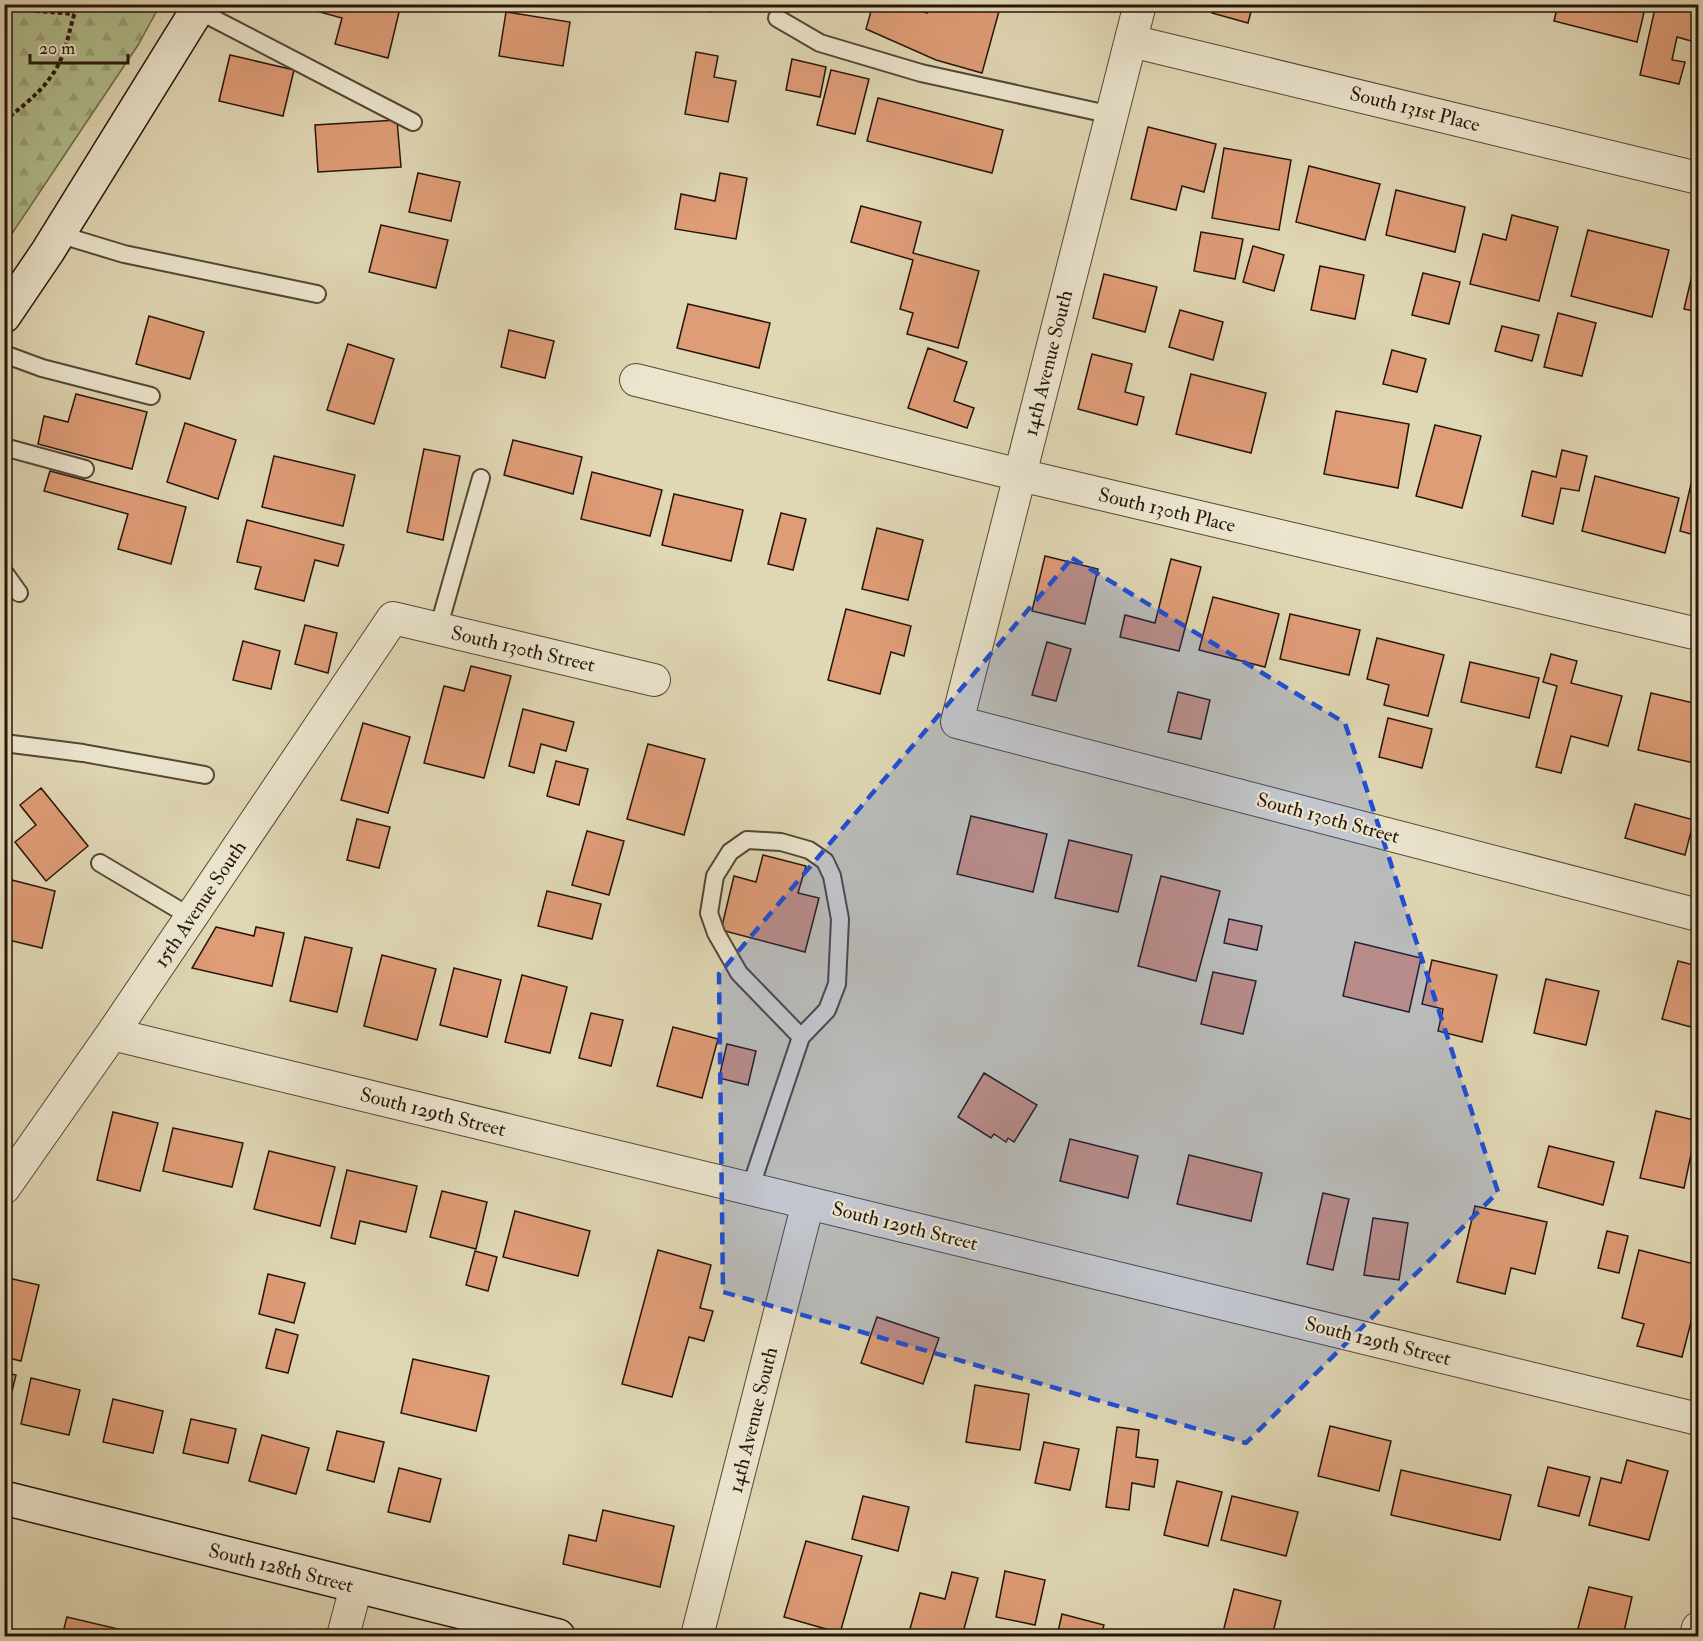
<svg xmlns="http://www.w3.org/2000/svg" width="1703" height="1641" font-family="'IM FELL Double Pica',serif">
<defs>
<pattern id="forest-firs" width="22" height="20" patternUnits="userSpaceOnUse" patternTransform="scale(1.5)"><rect width="22" height="20" fill="#b1be8e"/><path d="M5 1l3.5 6h-7zM16 11l3.5 6h-7z" fill="#98a279"/></pattern>
</defs>
<rect width="100%" height="100%" fill="#e0d7b4"/>
<filter id="stains"><feTurbulence type="fractalNoise" baseFrequency=".00333" numOctaves="4"/><feColorMatrix values="0 0 0 0 .2 0 0 0 0 .09 0 0 0 0 .02 0 0 0 .5 -.17"/></filter>
<radialGradient id="worn" r=".72"><stop offset=".6" stop-color="#630" stop-opacity="0"/><stop offset="1" stop-color="#630" stop-opacity=".3"/></radialGradient>
<path fill="url(#forest-firs)" stroke="#6c6a4c" stroke-width="1.5" d="M5,4L160,5L138,45L5,244Z"/>
<path fill="#de9c77" stroke="#27150a" stroke-width="1.5" d="M317,4H401L388,58L335,44L342,18L316,11Z
M682,4H712L710,12Z
M873,4H898L927,13L929,4H1001L982,73L936,60L866,29Z
M1215,4H1253L1248,23L1212,13Z
M1558,4H1646L1637,42L1554,21Z
M1656,4H1698V43L1677,37L1672,60L1685,62L1679,84L1640,75Z
M506,12L570,22L563,66L499,56Z
M696,52L718,56L714,77L736,81L728,122L685,114Z
M230,55L294,70L283,116L219,101Z
M792,59L826,67L820,97L786,90Z
M831,70L869,79L855,134L817,125Z
M878,98L1003,130L992,173L867,141Z
M397,120L401,167L318,172L315,125Z
M1148,127L1216,144L1204,192L1182,186L1176,210L1131,199Z
M1224,148L1291,160L1279,230L1212,218Z
M1309,166L1380,184L1365,240L1296,222Z
M418,173L460,182L451,221L409,212Z
M720,173L747,178L736,239L675,229L681,194L715,201Z
M1396,190L1465,207L1455,252L1386,235Z
M861,206L921,222L913,253L979,271L958,348L907,334L913,313L900,309L913,260L851,242Z
M1512,215L1558,227L1539,301L1470,284L1483,234L1506,240Z
M381,225L448,240L436,288L369,272Z
M1588,230L1669,250L1652,317L1571,296Z
M1201,232L1243,239L1235,279L1194,271Z
M1253,246L1284,255L1274,291L1243,282Z
M1695,263L1698,264V312L1684,309Z
M1320,266L1364,275L1355,319L1311,310Z
M1423,273L1460,282L1449,324L1412,315Z
M1104,274L1157,287L1145,332L1093,318Z
M688,304L770,323L759,368L677,348Z
M1180,310L1223,322L1213,360L1169,347Z
M1558,313L1596,323L1582,376L1544,367Z
M149,316L204,332L190,379L136,364Z
M1502,326L1539,335L1532,361L1495,351Z
M509,330L554,341L545,378L501,367Z
M348,344L394,359L374,424L327,410Z
M928,348L967,362L954,401L974,408L967,428L908,408Z
M1392,350L1426,359L1417,392L1383,384Z
M1092,354L1132,364L1125,392L1144,397L1137,425L1078,409Z
M1191,374L1266,393L1251,453L1176,434Z
M76,394L147,412L132,469L38,444L44,416L68,422Z
M1336,411L1409,424L1398,488L1324,474Z
M185,423L236,440L218,499L167,482Z
M1435,425L1481,436L1462,508L1416,496Z
M513,440L582,457L573,494L504,475Z
M424,449L460,456L443,540L407,532Z
M1562,450L1587,456L1579,491L1561,488L1553,524L1522,516L1532,471L1556,477Z
M274,456L355,475L343,526L262,507Z
M50,471L186,507L171,564L118,549L128,514L44,491Z
M592,472L662,490L650,536L581,519Z
M1595,476L1679,498L1665,553L1582,531Z
M1691,484L1698,485V536L1680,531Z
M674,494L743,510L731,561L662,545Z
M781,513L806,519L793,570L768,564Z
M247,520L344,545L338,566L315,560L304,601L255,589L261,567L237,562Z
M877,528L923,540L908,600L862,589Z
M1045,556L1098,569L1085,624L1032,611Z
M1171,559L1201,567L1179,651L1120,637L1125,615L1155,623Z
M1213,597L1279,614L1265,667L1199,650Z
M846,609L911,626L904,656L891,652L880,694L828,680Z
M1290,614L1360,630L1349,675L1280,659Z
M305,625L337,633L328,673L295,664Z
M1377,638L1444,655L1428,716L1384,705L1389,685L1367,679Z
M243,641L280,651L271,689L233,680Z
M1047,642L1071,649L1056,701L1032,695Z
M1551,654L1577,661L1571,683L1622,696L1608,746L1571,736L1561,773L1536,767L1557,686L1543,682Z
M1470,662L1539,678L1529,718L1461,702Z
M471,666L511,676L484,778L424,763L444,686L464,691Z
M1178,692L1210,700L1201,739L1168,732Z
M1651,693L1698,704V764L1638,750Z
M523,709L574,722L566,751L541,744L534,773L509,766Z
M1388,718L1432,729L1422,768L1379,757Z
M363,723L410,737L388,813L341,800Z
M648,744L705,759L684,835L627,819Z
M556,761L588,769L579,805L547,796Z
M41,788L88,846L46,881L15,842L36,825L20,805Z
M1635,804L1694,820L1685,855L1625,838Z
M971,816L1047,834L1033,892L957,874Z
M357,819L390,827L379,868L347,860Z
M587,831L624,841L609,895L572,885Z
M1069,840L1132,855L1118,912L1055,898Z
M763,855L806,866L798,893L819,898L805,952L721,930L734,876L756,882Z
M1161,876L1220,891L1196,981L1138,966Z
M8,879L55,891L42,948L4,939V892Z
M547,891L601,904L592,939L538,926Z
M1229,919L1262,926L1257,950L1224,943Z
M216,927L254,936L256,927L284,933L272,986L192,968Z
M305,937L352,948L337,1012L290,1001Z
M1355,942L1421,958L1409,1012L1343,996Z
M382,955L436,969L417,1040L364,1026Z
M1432,960L1497,975L1482,1042L1438,1031L1443,1009L1422,1004Z
M1678,961L1698,966V1029L1662,1019Z
M454,968L501,980L487,1037L440,1025Z
M1213,972L1256,981L1243,1034L1201,1024Z
M522,975L567,987L550,1053L505,1042Z
M1546,979L1599,991L1586,1045L1534,1033Z
M591,1013L623,1020L611,1066L579,1058Z
M673,1027L718,1039L702,1098L657,1086Z
M727,1044L756,1051L748,1085L719,1078Z
M984,1073L1037,1105L1014,1142L1008,1138L1006,1142L994,1134L991,1138L958,1117Z
M1656,1111L1698,1121L1684,1188L1640,1178Z
M113,1112L158,1123L140,1191L97,1180Z
M173,1128L243,1143L232,1187L163,1171Z
M1070,1139L1138,1156L1128,1198L1060,1181Z
M1549,1146L1614,1162L1603,1205L1538,1187Z
M269,1151L335,1167L320,1226L254,1209Z
M1189,1155L1262,1173L1251,1221L1177,1204Z
M347,1170L417,1186L406,1232L360,1221L355,1244L331,1238Z
M442,1191L487,1202L476,1249L430,1237Z
M1323,1193L1349,1199L1333,1270L1307,1264Z
M1475,1206L1547,1222L1535,1274L1511,1268L1505,1294L1457,1282Z
M515,1211L590,1231L578,1276L503,1257Z
M1373,1218L1408,1223L1399,1280L1364,1275Z
M1607,1231L1628,1236L1619,1273L1598,1268Z
M658,1250L711,1265L700,1308L713,1311L704,1341L689,1337L672,1397L622,1384Z
M1639,1250L1698,1265V1295L1682,1357L1637,1346L1644,1324L1622,1318Z
M475,1251L497,1257L488,1291L466,1285Z
M268,1274L305,1283L294,1323L259,1314Z
M4,1277L39,1285L21,1361L4,1357Z
M877,1317L939,1338L923,1384L861,1363Z
M276,1329L298,1335L288,1373L266,1368Z
M413,1359L489,1376L476,1431L401,1413Z
M4,1372L16,1375L6,1416H4Z
M31,1378L80,1390L69,1435L21,1424Z
M975,1385L1029,1394L1020,1450L966,1442Z
M113,1399L163,1411L153,1453L103,1442Z
M191,1419L236,1429L228,1463L183,1453Z
M1330,1426L1391,1441L1379,1491L1318,1476Z
M1117,1427L1139,1430L1136,1457L1158,1460L1154,1487L1132,1483L1129,1510L1106,1507Z
M337,1431L384,1442L374,1482L327,1470Z
M262,1435L309,1448L296,1494L249,1481Z
M1044,1442L1079,1449L1070,1490L1035,1483Z
M1627,1460L1668,1471L1649,1540L1589,1525L1601,1478L1621,1483Z
M1548,1467L1590,1477L1579,1516L1538,1506Z
M399,1468L441,1479L430,1522L388,1512Z
M1401,1470L1511,1495L1500,1540L1391,1515Z
M1177,1481L1222,1492L1208,1546L1164,1535Z
M863,1496L909,1507L898,1551L852,1539Z
M1232,1496L1298,1512L1286,1556L1221,1540Z
M603,1510L674,1526L660,1587L563,1564L569,1535L596,1541Z
M806,1541L862,1556L840,1633L784,1617Z
M1005,1571L1045,1580L1035,1625L996,1617Z
M952,1572L978,1578L962,1636H908L920,1593L945,1599Z
M1589,1587L1632,1597L1623,1636H1576Z
M1234,1589L1281,1601L1272,1636H1222Z
M1062,1614L1104,1625L1101,1636H1057Z
M67,1617L135,1633L134,1636H62Z"/>
<g fill="none" stroke-linecap="round" stroke-linejoin="round">
<g stroke="#554634" stroke-width="20">
<path id="lane" d="M197,10L413,122
M777,18L820,43L921,73L1112,115
M58,234L124,254L317,294
M4,354L42,368L151,396
M4,447L85,469
M4,572L19,593
M438,629L481,478
M4,743L83,753L205,775
M100,863L191,917
M750,1189L801,1037L827,1010L837,984L840,919L832,876L825,861L809,850L781,842L747,840L730,852L715,876L709,913L716,933L739,973L801,1037"/>
</g>
<g stroke="#554634" stroke-width="34">
<path id="street" d="M1140,4L957,722L1698,915
M1131,41L1698,178
M636,380L1020,475L1698,634
M112,1034L1698,1419
M4,1188L112,1034L393,618L654,680
M343,1636L356,1587
M697,1636L808,1203
M1696,1636L1698,1628"/>
</g>
<g stroke="#27150a" stroke-width="36">
<path id="secondary" d="M4,316L48,251L201,4
M4,1498L558,1636"/>
</g>
<path stroke="#27150a" stroke-width="4" stroke-dasharray="4.5 3" stroke-linecap="butt" d="M14,4L37,11L74,14
M4,121C28,102 52,84 63,54C69,38 71,21 78,4"/>
<use href="#lane" stroke="#ebe5ce" stroke-width="16"/>
<use href="#street" stroke="#ebe5ce" stroke-width="32"/>
<use href="#secondary" stroke="#ebe5ce" stroke-width="33"/>
</g>
<path fill="#1d4ed8" fill-opacity="0.2" stroke="#1d4ed8" stroke-width="4.5" stroke-dasharray="12 8" stroke-linejoin="round" d="M1072,558L1345,723L1498,1192L1246,1443L723,1292L719,974Z"/>
<g text-anchor="middle" dominant-baseline="central" stroke-width="4.5" stroke-linejoin="round" paint-order="stroke">
<g font-size="20" fill="#27150a" stroke="#ebe5ce">
<text transform="translate(1415 109) rotate(14)">South 131st Place</text>
<text transform="translate(1048 363) rotate(-76)">14th Avenue South</text>
<text transform="translate(1167 510) rotate(13)">South 130th Place</text>
<text transform="translate(523 649) rotate(13)">South 130th Street</text>
<text transform="translate(1328 818) rotate(15)">South 130th Street</text>
<text transform="translate(200 904) rotate(-56)">15th Avenue South</text>
<text transform="translate(433 1112) rotate(14)">South 129th Street</text>
<text transform="translate(905 1226) rotate(14)">South 129th Street</text>
<text transform="translate(1378 1341) rotate(14)">South 129th Street</text>
<text transform="translate(753 1420) rotate(-76)">14th Avenue South</text>
<text transform="translate(281 1568) rotate(14)">South 128th Street</text>
</g>
</g>
<rect width="1703" height="1641" fill="none" stroke="#e0d7b4" stroke-width="24"/>
<rect x="6" y="6" width="1691" height="1629" fill="none" stroke="#27150a" stroke-width="3"/>
<rect x="12" y="12" width="1679" height="1617" fill="none" stroke="#27150a" stroke-width="1.5"/>
<path d="M30 54v9h98v-9" fill="none" stroke="#27150a" stroke-width="3"/>
<text x="39" y="54" font-size="18" fill="#27150a" stroke="#ebe5ce" stroke-width="4.5" paint-order="stroke">20 m</text>
<rect width="100%" height="100%" filter="url(#stains)"/>
<rect width="100%" height="100%" fill="url(#worn)"/>
</svg>
